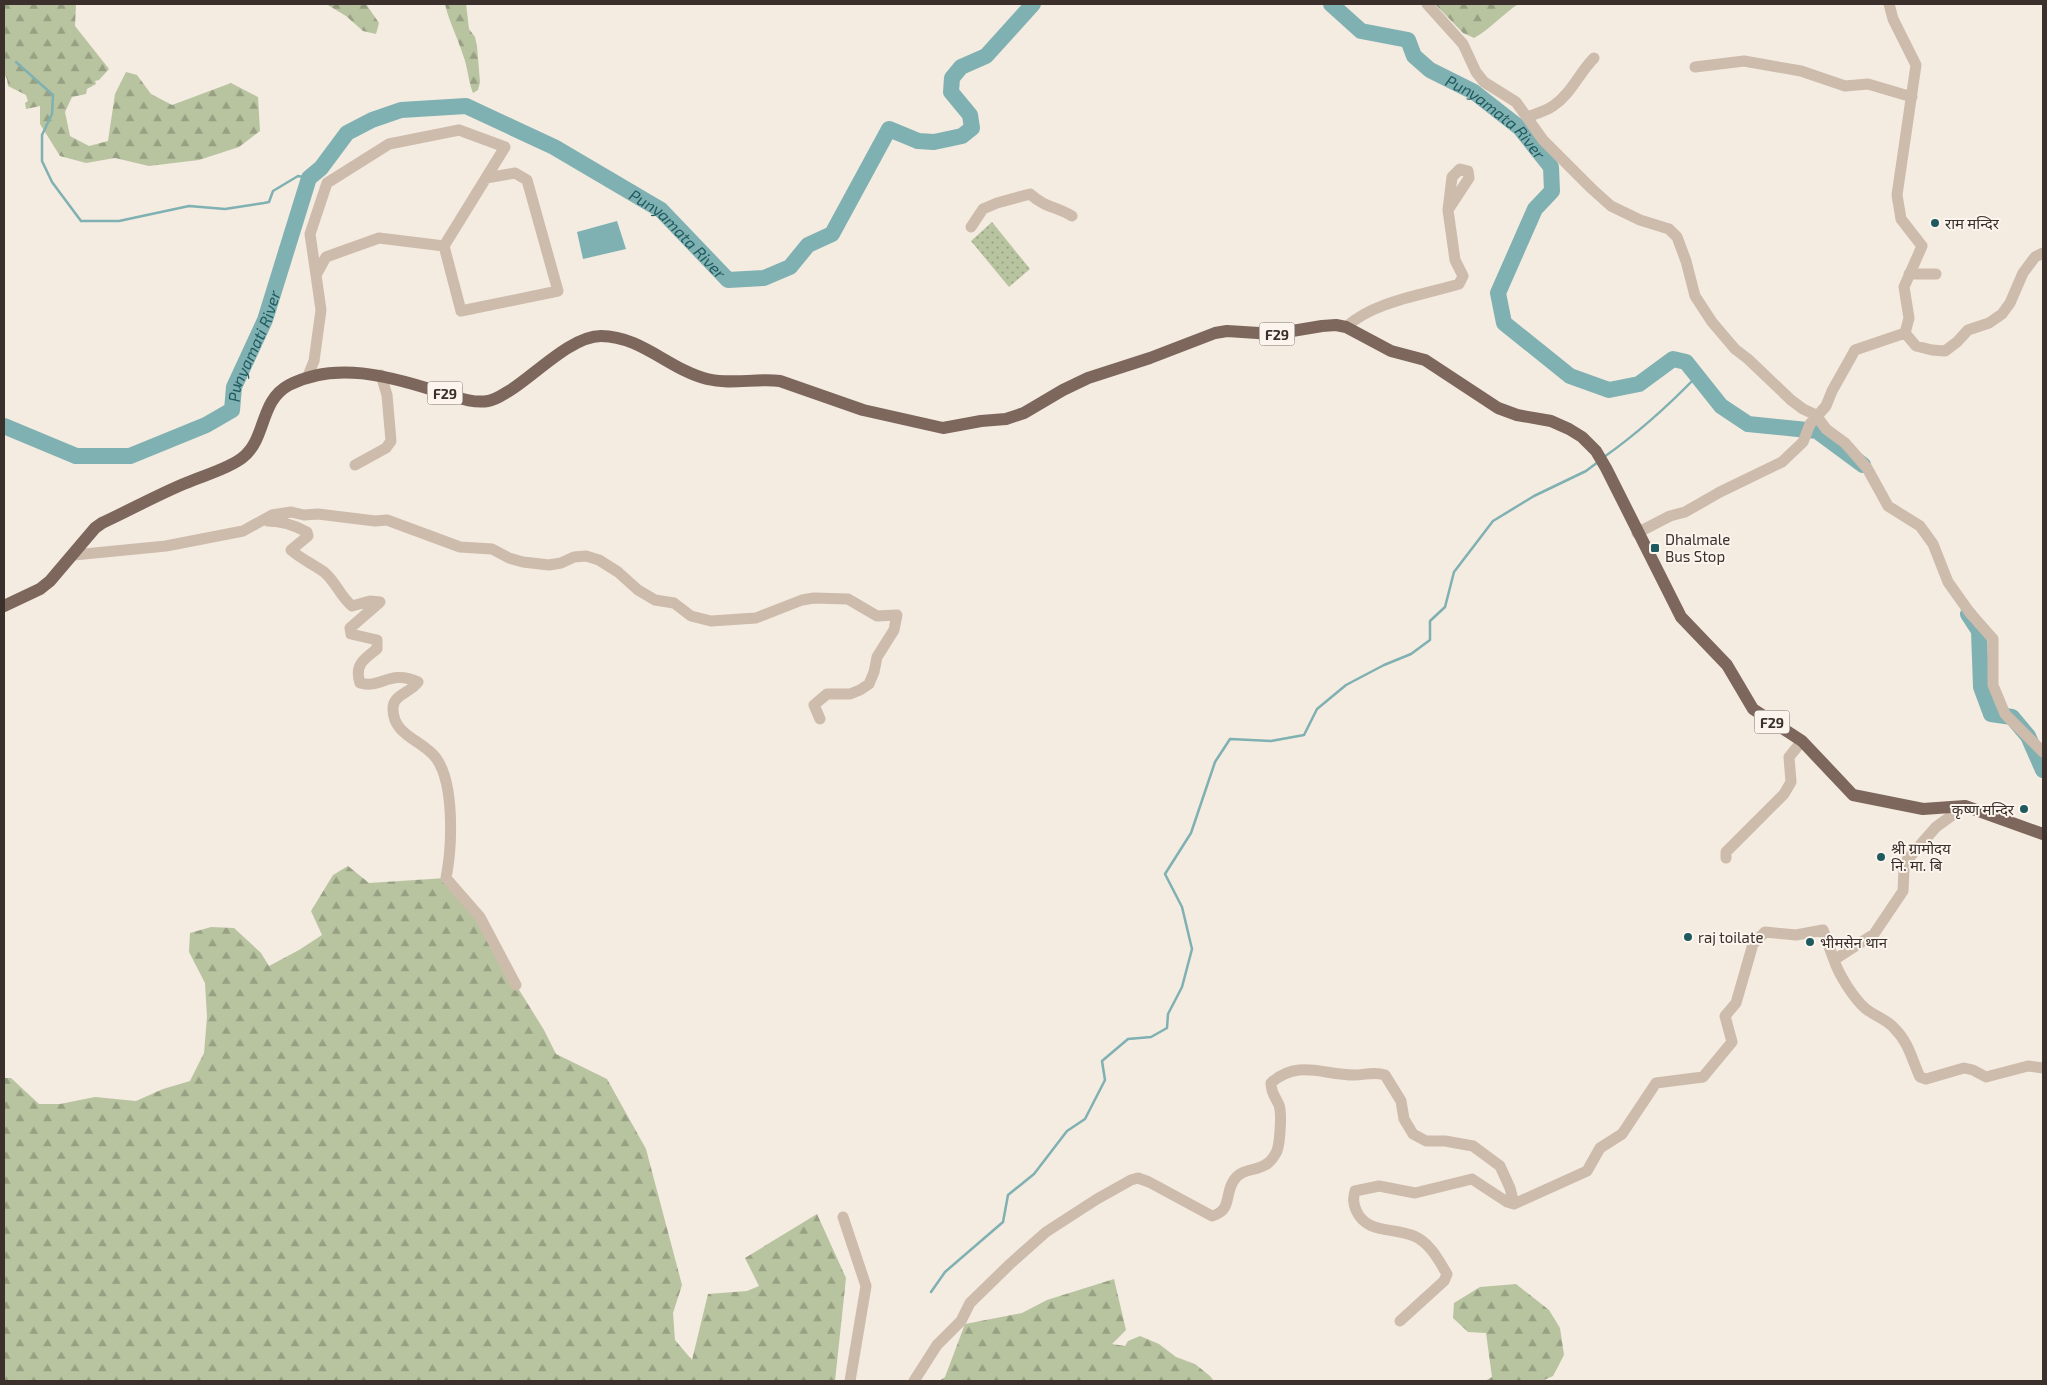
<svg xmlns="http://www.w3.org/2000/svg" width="2047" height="1385" font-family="'Exo 2','Noto Sans Devanagari',sans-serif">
<defs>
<pattern id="grass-dots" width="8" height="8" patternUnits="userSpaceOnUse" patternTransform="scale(1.25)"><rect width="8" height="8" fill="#b8c4a0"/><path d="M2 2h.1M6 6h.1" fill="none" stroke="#97a083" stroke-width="1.8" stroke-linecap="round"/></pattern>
<pattern id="forest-firs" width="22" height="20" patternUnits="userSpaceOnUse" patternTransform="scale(1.25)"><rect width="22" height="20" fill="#b8c4a0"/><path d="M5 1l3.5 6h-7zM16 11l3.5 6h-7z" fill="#97a083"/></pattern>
</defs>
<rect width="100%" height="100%" fill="#f4ebe1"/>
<path fill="url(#grass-dots)" d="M992,222L1030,269L1009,287L971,241Z"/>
<path fill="url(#forest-firs)" d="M4,4H76L75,26L109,69L99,80L95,81L96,84L87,89L86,94L72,97L65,112L70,136L89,146L108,141L115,94L126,72L137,75L151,94L172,105L231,83L258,97L260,131L239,147L199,160L149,166L115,158L86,163L60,156L40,124V106L26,109L25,103L28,101L26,95L8,86L7,79L4,74Z
M326,4H366L379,23L376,34L363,31L346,16Z
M445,4H466L469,29L475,37L477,46L480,82L478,90L473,93C468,80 468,68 463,55C458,38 449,22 445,4Z
M1435,4H1518C1502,15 1490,29 1474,38L1463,33Z
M348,866L369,883L446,878L480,917L516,985L544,1030L556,1054L607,1079L646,1149L682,1285L673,1313L675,1340L692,1360L708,1294L747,1291L759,1286L745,1258L817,1214L846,1278L835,1381H4V1078H11L39,1104H60L95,1097L136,1101L163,1089L190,1081L204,1053L207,1017L205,983L189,952L190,933L211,927L234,928L261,953L269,966L299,950L322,935L311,911L333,875Z
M1114,1279L1126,1330L1112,1344L1125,1346L1128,1341L1140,1336L1159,1344L1176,1357L1195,1364L1210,1376L1214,1381H939L945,1377L965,1324L1022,1313L1047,1300Z
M1516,1284L1549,1310L1560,1328L1564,1355L1553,1376L1542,1381H1485L1492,1377L1486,1333L1468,1332L1453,1318L1454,1303L1480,1287Z"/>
<path fill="#7fb0b2" d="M617,221L626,249L583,259L577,232Z"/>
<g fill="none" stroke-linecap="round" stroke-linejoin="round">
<path stroke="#7fb0b2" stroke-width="2.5" d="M16,62L53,95L52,114L42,135V161L52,182L81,221H119L189,206L225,209L264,203L269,202L273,191L298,176L309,178
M1604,457C1638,433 1668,406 1697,376
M931,1292L945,1272L1003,1222L1008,1195L1034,1174L1067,1131L1085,1119L1105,1080L1102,1061L1128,1039L1151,1037L1167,1028L1168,1014L1182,987L1192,949L1182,907L1165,874L1191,833L1215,762L1230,739L1271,741L1304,735L1317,709L1346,685L1384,665L1411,654L1430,640V621L1445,607L1454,572L1493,521L1534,496L1586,471L1598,462"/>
<g stroke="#7fb0b2" stroke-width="16">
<path id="s1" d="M1331,4L1361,31L1408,40L1414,56L1430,70L1474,92L1520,128L1551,167L1552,191L1535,209L1498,293L1504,323L1570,376L1609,390L1639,384L1673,359L1686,362L1721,406L1748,424L1817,431L1863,465"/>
<path id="s2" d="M4,426L76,456H130L206,425L232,410L234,387L265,320L309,178L321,168L347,133L372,120L401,110L466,106L554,147L661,210L728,280L764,278L790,267L808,245L832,234L889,129L918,141L934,142L962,136L972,128L970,115L951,92L952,78L961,67L986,56L1033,4"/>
<path d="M1968,614L1979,631L1981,687L1991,714L2012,717L2028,736L2043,770"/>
</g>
<path stroke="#cdbbac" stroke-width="11" d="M1427,4L1463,44L1476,72L1484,82L1516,102L1543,140L1592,189L1611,206L1640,220L1669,229L1677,237L1686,261L1695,296L1712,322L1735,349L1748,359L1791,400L1803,409L1816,415L1826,429L1845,443L1867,468L1888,506L1920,526L1933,544L1948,582L1970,613L1993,639V685L2005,714L2043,752
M1695,67L1744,61L1801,71L1845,86L1868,84L1912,97
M1527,117C1535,114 1546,111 1553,106C1571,94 1579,73 1594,58
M971,227L983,209L997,203L1030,194C1046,208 1055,206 1072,216
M1909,274H1936
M1346,327C1374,301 1423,295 1459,284L1463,276L1455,260L1448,210L1452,177L1460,169L1468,171L1469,178L1448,210
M1905,333L1916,346L1932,350L1945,351L1957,342L1968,330L1989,323L2002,314L2010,303L2023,273L2035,257L2043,253
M307,378L314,361L321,310L316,275L326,257L379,238L444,246L461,311L558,291L527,180L515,173L486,178L444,246L505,147L459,130L389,144L327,183L310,234L316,275
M355,465L386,448L391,441L387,395L381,375
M268,521C283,521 294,525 307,532L308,536L291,550C301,559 313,564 324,572C336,582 340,596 352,606L370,601L380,602L350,628L351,634L377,640V649C364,659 354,665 360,683C381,689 390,669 418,682C412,692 392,695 393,709C393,736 423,740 436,758C455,784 452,848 446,878L480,917L516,985
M1637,533L1670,516L1685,512L1720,492L1782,462L1803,442L1810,424L1826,406L1832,391L1855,350L1905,333L1909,318L1904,287L1922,246L1901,219L1897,195L1916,65L1893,19L1889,4
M74,555L166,546L243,531L272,515L291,512L304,515L318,514L375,521L387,520L460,547L492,549L509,558L523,562L549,565L561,563L574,557L586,556L599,560L618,572L638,590L655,600L674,603L691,616L711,621L756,618L802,600L814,598L848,599L877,616L897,615L894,630L877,657L874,672L869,684L860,690L850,694H827L814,705L820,719
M1726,858V852L1784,794L1791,782L1789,757L1802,741
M1834,960C1839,975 1854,999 1866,1009C1875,1016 1888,1020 1895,1029C1909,1043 1912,1060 1920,1077L1926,1079L1964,1068L1973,1070L1986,1077L2028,1066L2043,1068
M843,1217L866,1286L850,1381
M1400,1321L1444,1281L1447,1274C1438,1259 1430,1243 1414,1236C1393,1227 1366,1234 1356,1210C1353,1202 1353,1199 1355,1191L1379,1186L1415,1193L1472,1179L1507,1202L1514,1204L1587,1171L1600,1148L1622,1134L1656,1083L1703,1077L1732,1042L1725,1016L1736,1003L1753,944L1765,932L1796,935L1823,930L1834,960L1874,934L1903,891L1904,869L1907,860L1936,827L1965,806
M914,1381L937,1345L961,1321L970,1303L1010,1264L1046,1232L1097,1199L1131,1180L1138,1178L1149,1182L1212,1216C1233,1210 1224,1194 1234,1180C1241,1169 1255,1171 1265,1165C1271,1162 1274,1157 1277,1151C1280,1142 1282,1113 1279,1105C1275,1096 1271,1093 1271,1083C1298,1059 1323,1075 1354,1075C1365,1075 1374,1071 1385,1075L1401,1101L1404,1119L1413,1134L1426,1141H1445L1473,1146L1500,1166L1510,1188L1514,1204"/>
<path stroke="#7d675c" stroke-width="12" d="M4,606L40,589L50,581L95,528L102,523C130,510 157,495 186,483C204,475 226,470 242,458C267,439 259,401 289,385C335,361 389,376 436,391C452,395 471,404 488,401C496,400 502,395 509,391C534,376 571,336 601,336C641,336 670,370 707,379C731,385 756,378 780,381L863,410L943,428L981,421L1006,419L1024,413L1063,390L1088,378L1150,358L1215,333L1227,331L1274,334L1322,326L1336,325L1346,327L1391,351L1425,360L1498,408L1517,415L1551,421L1569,429L1582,437L1596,451L1606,468L1681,617L1727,665L1753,709L1802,741L1853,795L1923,809L1965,806L2043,834"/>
</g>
<g fill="#1f5a5e" stroke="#fbf5ee" stroke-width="2">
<circle cx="1935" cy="223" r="5"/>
<rect x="1650" y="543" width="10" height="10" rx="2.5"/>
<circle cx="2024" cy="809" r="5"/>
<circle cx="1881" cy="857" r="5"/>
<circle cx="1688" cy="937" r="5"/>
<circle cx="1810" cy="942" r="5"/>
</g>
<g text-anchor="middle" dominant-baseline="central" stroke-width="4" stroke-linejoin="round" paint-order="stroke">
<g fill="#fbf5ee" stroke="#756b66" stroke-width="1">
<rect x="1259.5" y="322.5" width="35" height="23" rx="4"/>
<rect x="427.5" y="381.5" width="35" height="23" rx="4"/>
<rect x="1754.5" y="710.5" width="35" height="23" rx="4"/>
</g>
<g font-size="14" font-weight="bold" fill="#3b302b">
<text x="1277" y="334">F29</text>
<text x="445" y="393">F29</text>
<text x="1772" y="722">F29</text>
</g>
<g font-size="15" fill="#3b302b" stroke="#fbf5ee" text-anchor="start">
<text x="1945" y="223">राम मन्दिर</text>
<text x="1665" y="539">Dhalmale<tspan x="1665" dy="17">Bus Stop</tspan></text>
<text x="2014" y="809" text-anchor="end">कृष्ण मन्दिर</text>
<text x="1891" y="848">श्री ग्रामोदय<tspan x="1891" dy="17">नि. मा. बि</tspan></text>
<text x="1698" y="937">raj toilate</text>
<text x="1820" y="942">भीमसेन थान</text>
</g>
<g font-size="16" font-style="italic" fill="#1f5a5e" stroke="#fbf5ee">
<text stroke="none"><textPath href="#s1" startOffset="208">Punyamata River</textPath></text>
<text stroke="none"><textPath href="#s2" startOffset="922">Punyamata River</textPath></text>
<text stroke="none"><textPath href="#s2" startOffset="312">Punyamati River</textPath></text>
</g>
</g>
<rect width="2047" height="1385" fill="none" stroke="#3b302b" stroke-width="10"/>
</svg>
